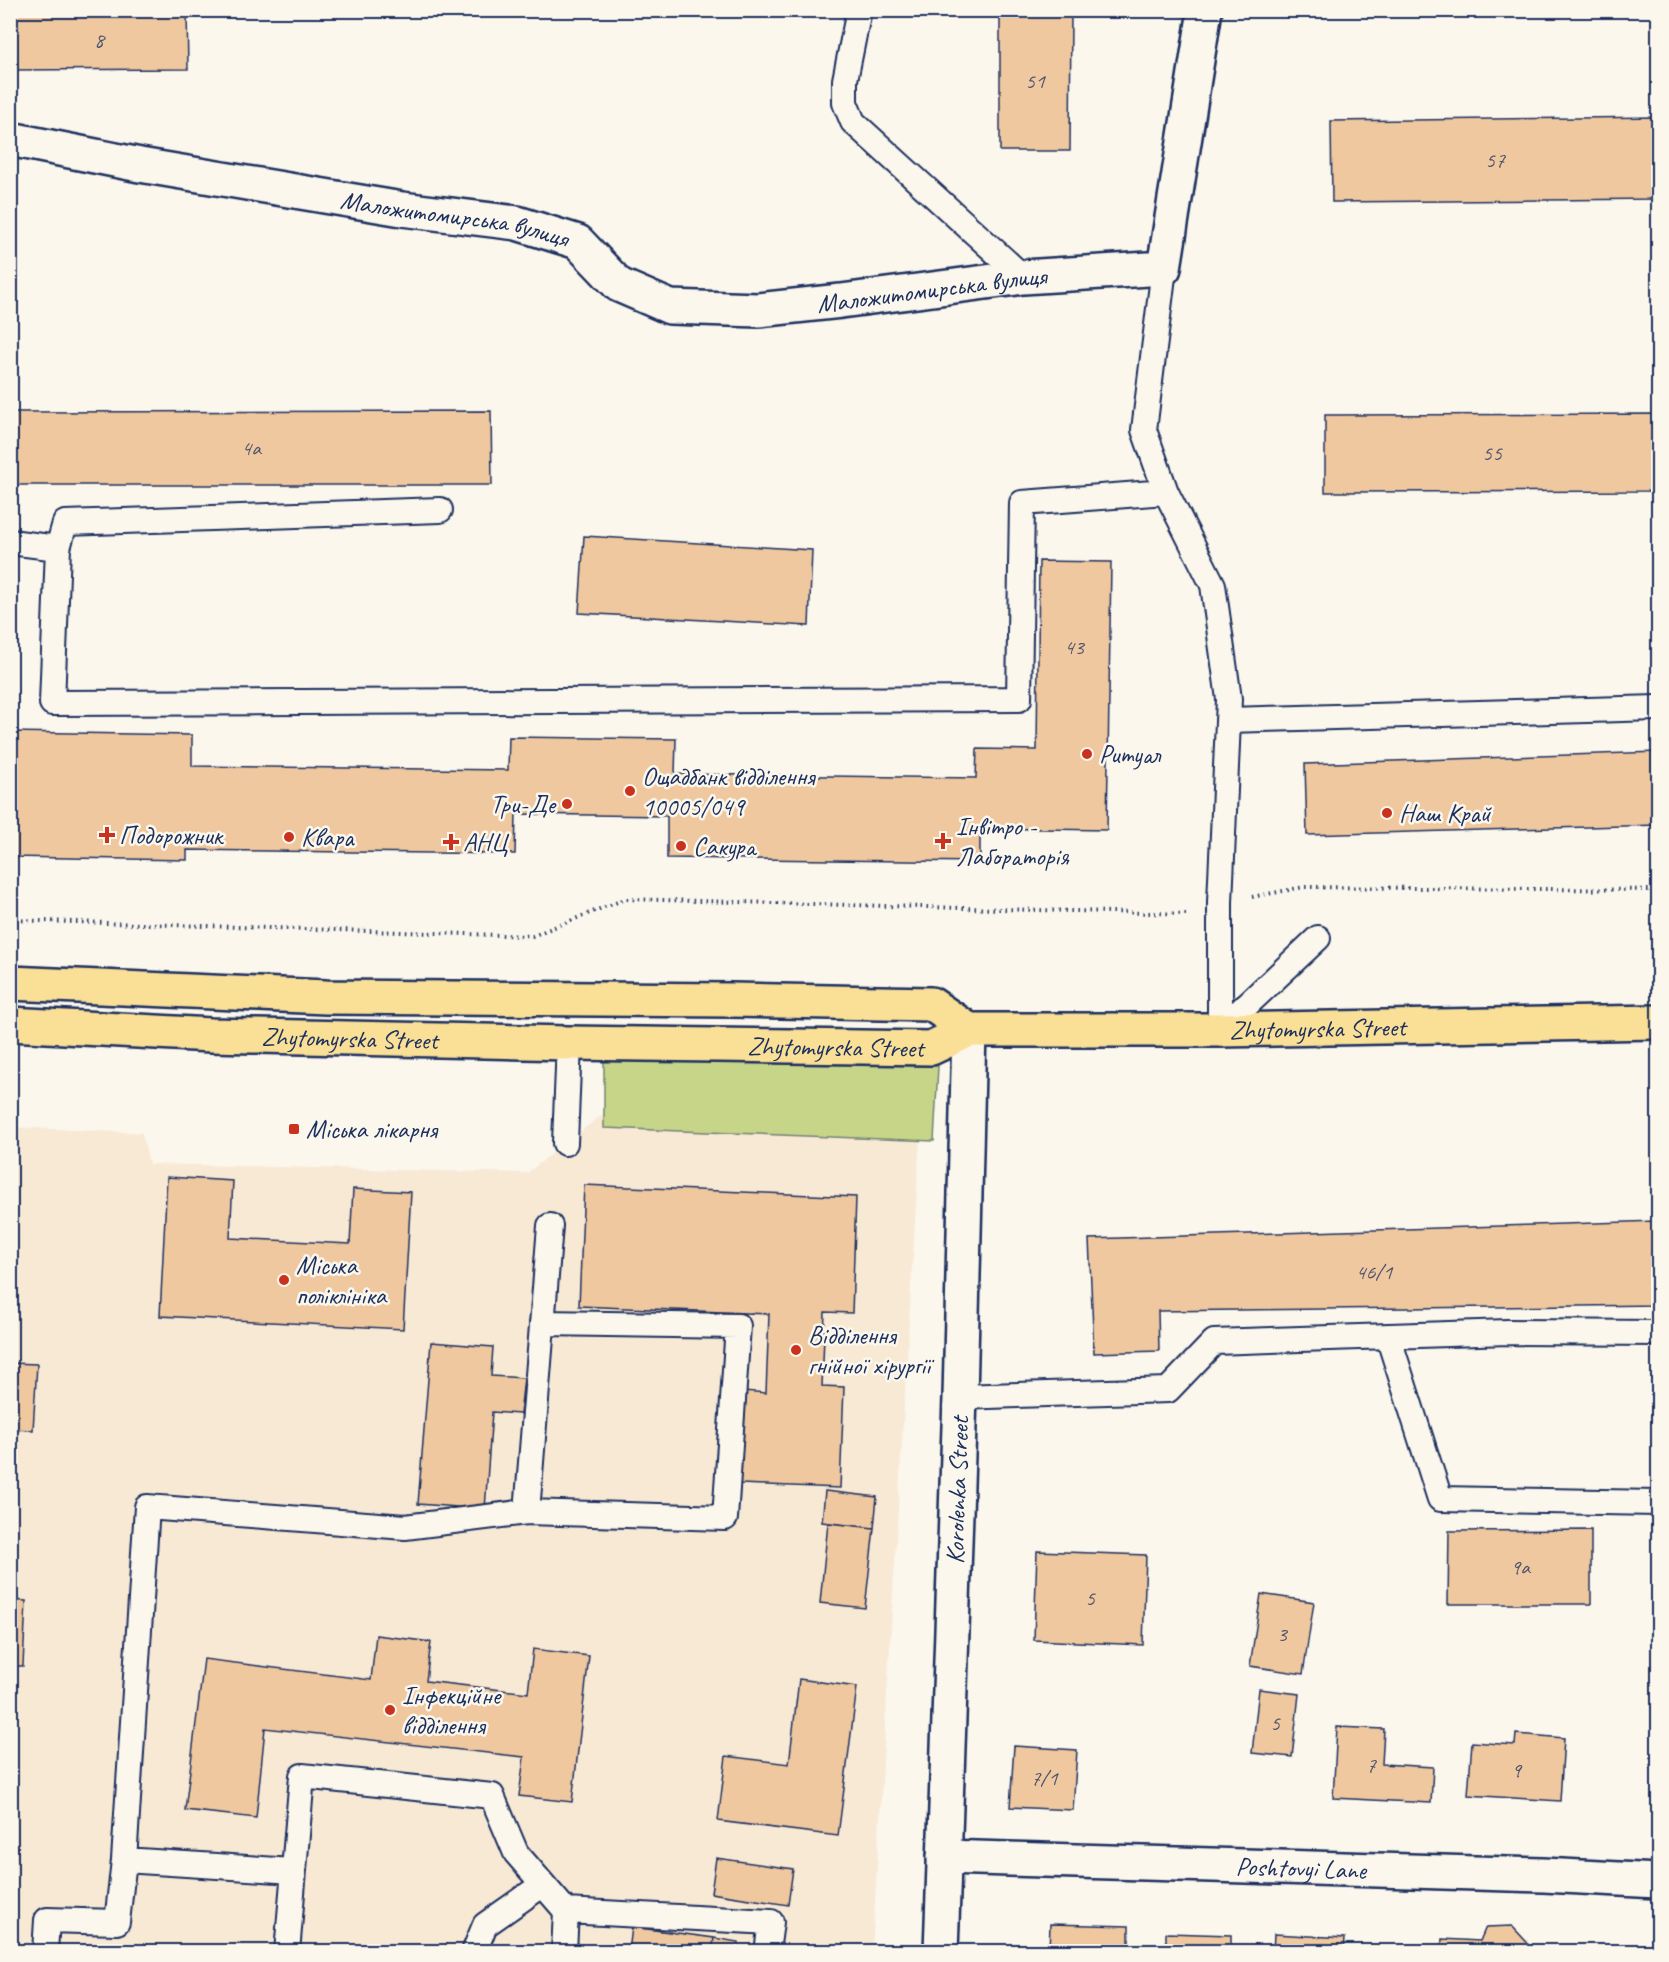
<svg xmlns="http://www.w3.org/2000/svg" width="1669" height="1962" font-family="Caveat,sans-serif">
<rect width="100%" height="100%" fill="#fbf7ec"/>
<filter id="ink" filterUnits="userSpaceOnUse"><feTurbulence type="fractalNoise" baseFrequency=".0167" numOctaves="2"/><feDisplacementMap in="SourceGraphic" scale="12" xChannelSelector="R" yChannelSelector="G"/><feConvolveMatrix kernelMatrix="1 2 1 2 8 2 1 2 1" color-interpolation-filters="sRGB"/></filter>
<g filter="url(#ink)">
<path fill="#f8e9d5" d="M922,1101L872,1951L11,1952V1127L142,1133L149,1164L527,1173L616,1104Z"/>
<path fill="#c7d589" stroke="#718274" stroke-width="1.5" d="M604,1059L938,1066L934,1141L604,1128Z"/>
<path fill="#f0c89f" stroke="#1b2f5e" stroke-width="1.5" d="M10,10H187L188,69L10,70Z
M1000,10H1071L1070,151H1000Z
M1658,117V199L1332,202L1331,121Z
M491,411L492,485H10V412Z
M1658,414V491L1325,492V415Z
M584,536L812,550L809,626L579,613Z
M1039,561L1111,562L1107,830L980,828V862L667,858V816L516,814L515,854L187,850V860L10,857V732L192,735V766L508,770L509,737L676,739L675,774L976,778L977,749L1037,750Z
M1658,752V825L1307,835L1305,764Z
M167,1177L233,1181L230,1238L350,1244L353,1189L411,1192L403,1329L160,1316Z
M584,1185L856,1197L852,1313L825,1312L822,1386L844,1387L840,1488L740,1484L744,1391L766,1393L769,1314L579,1306Z
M1658,1221V1305L1158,1311L1159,1351L1094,1353L1089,1239Z
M431,1342L493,1347L491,1376L524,1378L520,1414L492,1412L485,1509L418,1504Z
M10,1363L37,1364L33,1430L10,1429Z
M825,1491L877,1497L874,1528L822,1522Z
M828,1523L874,1528L865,1608L820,1603Z
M1591,1530V1604H1448L1449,1531Z
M1037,1551L1146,1555L1143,1645L1034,1640Z
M1261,1594L1314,1602L1303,1674L1250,1666Z
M10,1600L26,1601L23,1666H10Z
M376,1635L431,1642L426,1681L528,1693L533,1649L589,1656L572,1802L519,1796L524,1757L265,1728L256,1818L185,1810L204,1659L371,1680Z
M799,1679L857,1687L838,1836L718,1821L726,1756L789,1764Z
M1259,1689L1299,1694L1292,1757L1252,1753Z
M1337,1727L1384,1729L1382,1764L1433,1767L1431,1803L1333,1798Z
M1516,1734L1564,1738L1560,1801L1468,1795L1472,1742L1515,1745Z
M1014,1746L1077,1750L1073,1810L1010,1807Z
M716,1858L793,1869L788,1905L711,1893Z
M1050,1924L1129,1926V1952H1049Z
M1512,1926L1535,1951L1441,1952L1442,1939L1480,1941L1486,1927Z
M632,1927L714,1938L712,1952H629Z
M1166,1933L1231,1935V1952H1166Z
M1274,1934L1345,1938L1344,1952H1273Z
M714,1938L738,1942L737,1952H712Z"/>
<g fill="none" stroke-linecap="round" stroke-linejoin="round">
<g stroke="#1b2f5e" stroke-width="28">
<path id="lane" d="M859,10L845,80V103L853,122L1023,277
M1164,268L1144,430L1166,492L1213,585L1229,699L1220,902V1030
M440,510L65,523L58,548L52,703L1019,699L1022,503L1166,492
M10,542L58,548
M1229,720L1658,708
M1220,1030L1318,938
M565,1143L569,1043
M542,1323L738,1326L725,1518L527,1512L550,1226
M1388,1336L1440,1499L1658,1503
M960,1397L1168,1390L1214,1342L1508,1332L1658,1333
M124,1860L147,1507L405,1527L527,1512
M45,1952L47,1920L117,1922L124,1860L293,1871
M287,1952L302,1776L492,1796L516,1853L566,1911L771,1922L767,1952
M474,1952L485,1925L542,1885
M564,1952L566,1911"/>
</g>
<g stroke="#1b2f5e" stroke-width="38">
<g id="street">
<path id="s1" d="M10,139L140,165L402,209L517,223L578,242L619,285L670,307L758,310L841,301L1023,277L1164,268L1205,10"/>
<path id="s2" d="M944,1857L1543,1875L1658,1881"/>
</g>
</g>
<g stroke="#1b2f5e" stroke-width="38">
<g id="secondary">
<path id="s3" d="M941,1952L960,1397L969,1030"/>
</g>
</g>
<g stroke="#1b2f5e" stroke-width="38">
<g id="primary">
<path d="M10,983L326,997L732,1000L931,1004L969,1030"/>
<path id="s4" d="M10,1024L211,1035L569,1043L931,1048L969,1030H1220L1658,1022"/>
</g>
</g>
<path stroke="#1b2f5e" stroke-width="4" stroke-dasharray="1.5 4.5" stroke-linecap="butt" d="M1252,897L1304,887L1658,890
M10,920L532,936L625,899L1187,914"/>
<use href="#lane" stroke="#fbf7ec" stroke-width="24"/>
<use href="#street" stroke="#fbf7ec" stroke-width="33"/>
<use href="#secondary" stroke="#fbf7ec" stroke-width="33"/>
<use href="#primary" stroke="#fadf96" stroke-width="33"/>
</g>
</g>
<g fill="#c8321e" stroke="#fbf7ec" stroke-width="2">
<circle cx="1087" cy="754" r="6"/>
<circle cx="630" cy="791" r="6"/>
<circle cx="567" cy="804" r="6"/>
<circle cx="1387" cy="813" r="6"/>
<path d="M104 826h6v6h6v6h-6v6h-6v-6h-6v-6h6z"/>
<circle cx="289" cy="837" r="6"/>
<path d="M940 832h6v6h6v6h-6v6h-6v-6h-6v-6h6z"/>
<path d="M448 833h6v6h6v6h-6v6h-6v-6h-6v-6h6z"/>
<circle cx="681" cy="846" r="6"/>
<rect x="288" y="1123" width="12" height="12" rx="3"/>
<circle cx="284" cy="1280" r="6"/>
<circle cx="796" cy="1350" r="6"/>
<circle cx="390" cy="1710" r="6"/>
</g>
<g text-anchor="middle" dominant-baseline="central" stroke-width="5" stroke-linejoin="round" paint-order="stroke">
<g font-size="22" fill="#50556e">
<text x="99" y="40">8</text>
<text x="1035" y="81">51</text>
<text x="1495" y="160">57</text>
<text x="251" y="448">4а</text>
<text x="1492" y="453">55</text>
<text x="1074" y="647">43</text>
<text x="1374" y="1272">46/1</text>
<text x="1520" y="1567">9а</text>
<text x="1090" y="1598">5</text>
<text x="1282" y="1634">3</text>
<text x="1275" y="1723">5</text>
<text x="1371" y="1765">7</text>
<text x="1516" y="1770">9</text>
<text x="1044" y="1778">7/1</text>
</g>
<g font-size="26" fill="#1b2f5e" stroke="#fbf7ec">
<text stroke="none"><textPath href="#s1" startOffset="452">Маложитомирська вулиця</textPath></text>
<text stroke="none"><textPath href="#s1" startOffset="956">Маложитомирська вулиця</textPath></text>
<text stroke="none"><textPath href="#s4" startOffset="1312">Zhytomyrska Street</textPath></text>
<text stroke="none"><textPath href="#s4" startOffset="340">Zhytomyrska Street</textPath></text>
<text stroke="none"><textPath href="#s4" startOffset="826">Zhytomyrska Street</textPath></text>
<text stroke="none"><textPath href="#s3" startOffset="462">Korolenka Street</textPath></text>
<text stroke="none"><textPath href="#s2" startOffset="357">Poshtovyi Lane</textPath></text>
</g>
<g font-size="26" fill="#1b2f5e" stroke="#fbf7ec" text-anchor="start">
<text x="1099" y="754">Ритуал</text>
<text x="642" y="776">Ощадбанк відділення<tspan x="642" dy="30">10005/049</tspan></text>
<text x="555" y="804" text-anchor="end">Три-Де</text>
<text x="1399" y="813">Наш Край</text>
<text x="956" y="826">Інвітро -<tspan x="956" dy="30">Лабораторія</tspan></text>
<text x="119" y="835">Подорожник</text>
<text x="301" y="837">Квара</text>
<text x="463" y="842">АНЦ</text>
<text x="693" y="846">Сакура</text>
<text x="306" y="1129">Міська лікарня</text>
<text x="296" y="1265">Міська<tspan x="296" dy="30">поліклініка</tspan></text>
<text x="808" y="1335">Відділення<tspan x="808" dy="30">гнійної хірургії</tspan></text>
<text x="402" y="1695">Інфекційне<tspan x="402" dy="30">відділення</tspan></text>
</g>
</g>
<rect width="1669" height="1962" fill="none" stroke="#fbf7ec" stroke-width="36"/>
<rect x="18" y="18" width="1633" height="1926" fill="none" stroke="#1b2f5e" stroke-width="2" filter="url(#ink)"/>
</svg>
